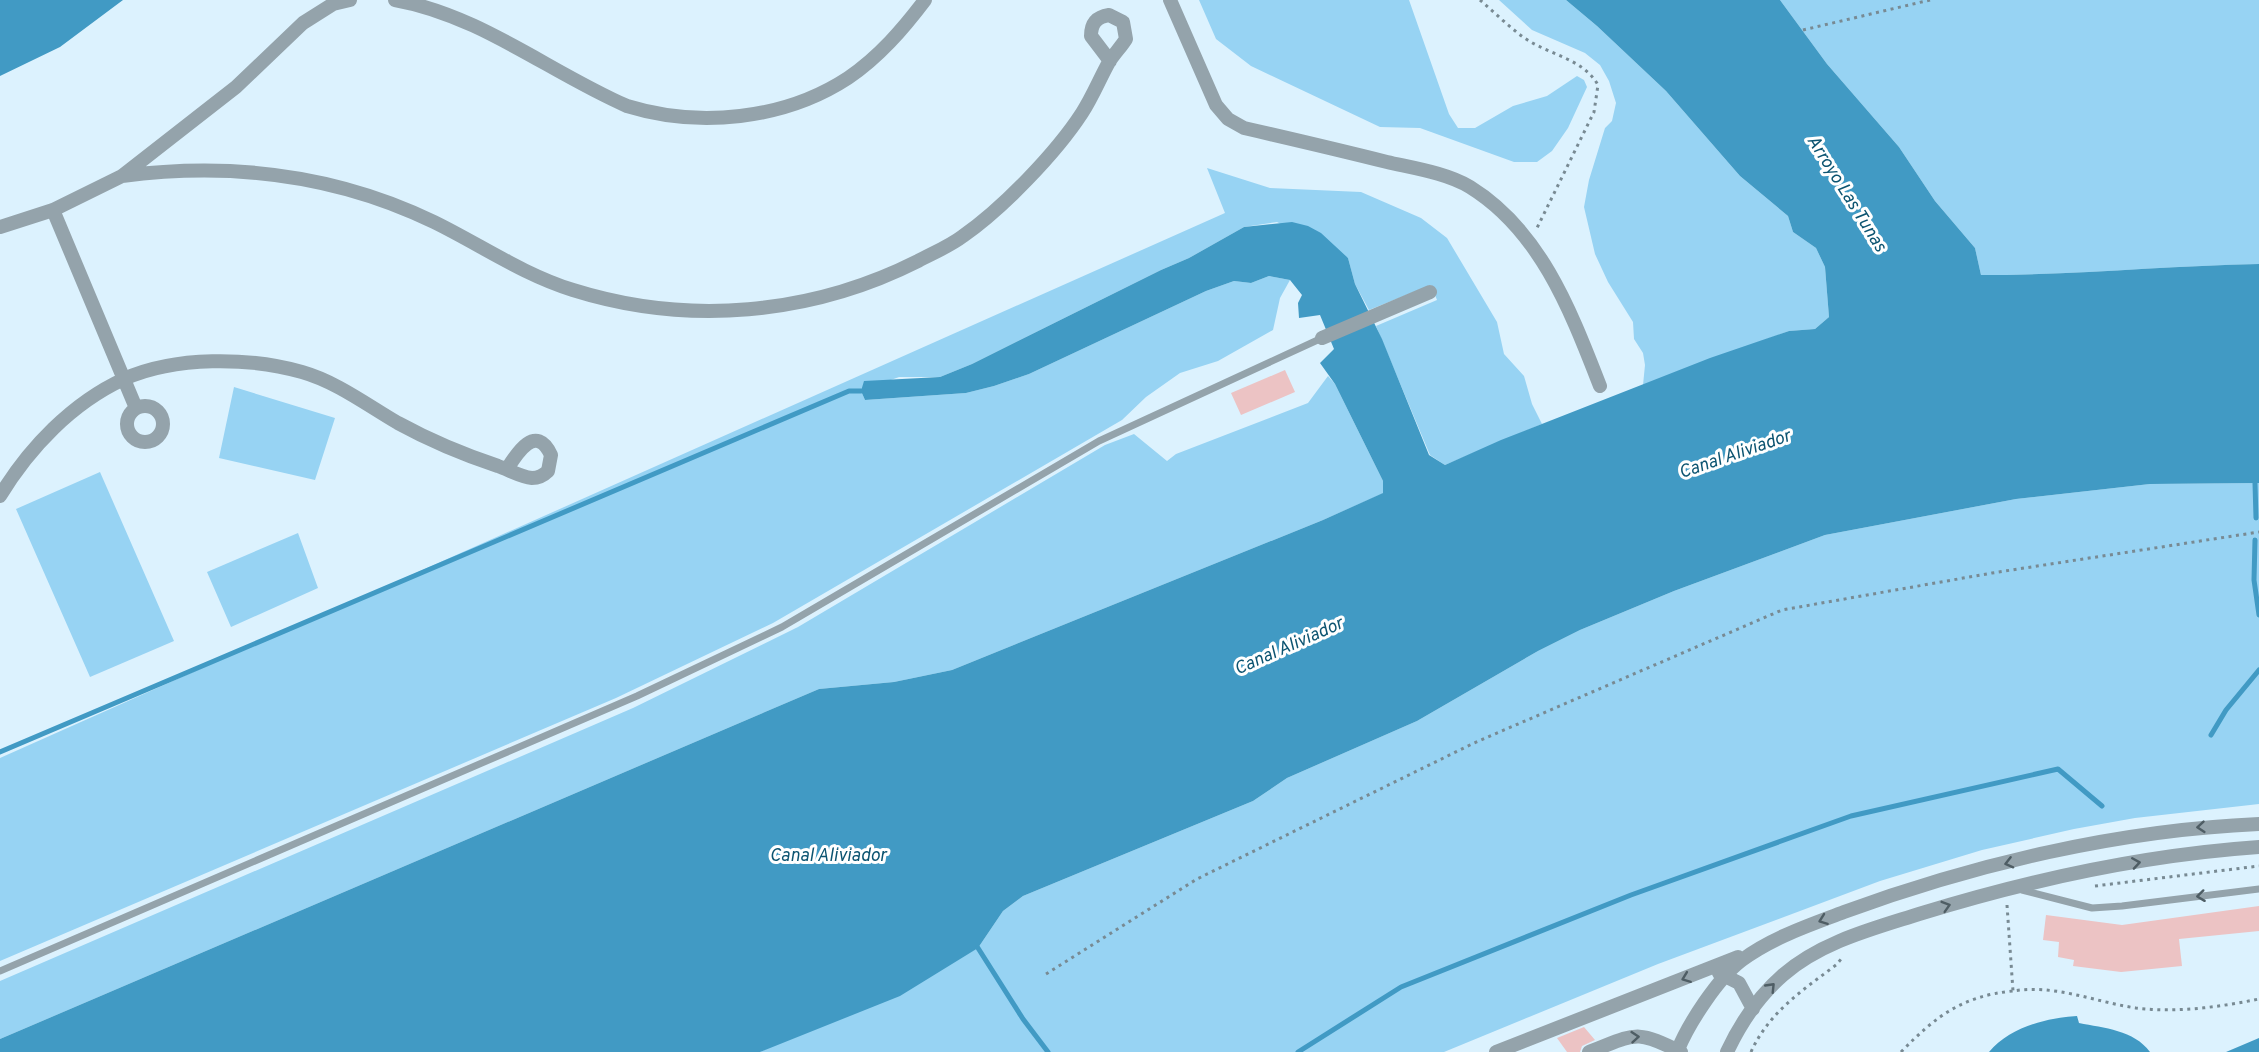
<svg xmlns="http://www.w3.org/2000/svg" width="2259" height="1052" font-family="Overpass,sans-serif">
<rect width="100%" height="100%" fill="#dcf2fe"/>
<path fill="#97d3f3" d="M1199,0H1409L1449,114L1458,128H1475L1513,106L1547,96L1577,76L1584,80L1587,87L1568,128L1552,151L1537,162H1514L1420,128L1380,127L1251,66L1216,39Z
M1499,0H1566L1597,26L1666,91L1740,176L1788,216L1793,232L1816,248L1825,267L1829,317L1815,329L1789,331L1643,385L1645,365L1643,353L1634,339L1633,322L1608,282L1595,254L1584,207L1589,180L1605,128L1612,121L1616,103L1609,81L1600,65L1585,53L1532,30Z
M1780,0H2259V264C2166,266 2074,275 1981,275L1975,248L1935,201L1899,147L1827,64Z
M1207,168L1270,188L1361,192L1421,218L1447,238L1497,322L1504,354L1524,376L1532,404L1542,424L1445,465L1430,455L1376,326L1437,300L1431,285L1369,310L1355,284L1348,258L1277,222L1244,227L1189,258L1161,270L972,364L940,377H899L861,391L865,400L966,393L994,386L1029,374L1206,291L1234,281L1251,283L1269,276L1290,280L1280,298L1273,330L1218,361L1180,373L1146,397L1122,420L773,623L616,698L0,961V758L1225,213Z
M1328,376L1335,384L1383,481L1384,493L1323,520L952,670L894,682L819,689L0,1039V981L633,708L798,627L1105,445L1134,434L1167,461L1176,454L1308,403Z
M234,387L335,418L315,480L219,458Z
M100,472L174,641L90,677L16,509Z
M2259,483V804L2135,818L2074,829L1982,850L1880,881L1658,964L1444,1052H760L978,948L1003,911L1023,896L1253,801L1287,778L1417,721L1538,651L1580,630L1674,591L1825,535L2016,499L2150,484Z
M298,533L318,588L231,627L207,572Z"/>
<path fill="#419ac4" d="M0,0H123L60,47L0,76Z
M1566,0H1780L1827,64L1899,147L1935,201L1975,248L1981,275C2074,275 2166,266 2259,264V483L2150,484L2016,499L1825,535L1674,591L1580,630L1538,651L1417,721L1287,778L1253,801L1023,896L1003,911L978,948L900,996L760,1052H0V1039L819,689L894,682L952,670L1323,520L1383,493V481L1335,384L1320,363L1334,349L1320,315L1299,318L1298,303L1302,295L1290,280L1269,276L1251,283L1234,281L1206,291L1029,374L994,386L966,393L865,400L861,391L864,381L940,377L972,364L1161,270L1189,258L1244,227L1292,222L1308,226L1321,233L1348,258L1355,284L1382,339L1429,455L1445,465L1501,440L1710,358L1789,331L1815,329L1829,317L1825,267L1816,248L1793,232L1788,216L1740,176L1666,91L1597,26Z
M2077,1016L2079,1023C2104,1028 2134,1030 2150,1052H1989C2010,1027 2046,1018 2077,1016Z
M2259,1038V1052H2226Z"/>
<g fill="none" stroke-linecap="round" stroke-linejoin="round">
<path stroke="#419ac4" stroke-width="5" d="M2255,483L2256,518
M2255,540L2254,580L2259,615
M2211,735L2226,710L2259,670
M0,752L849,391H861
M978,948L1023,1019L1048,1052
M1298,1052L1401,987L1631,895L1851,816L2058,769L2102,806"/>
</g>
<path fill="#ecc3c4" d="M1285,370L1295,392L1241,415L1231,393Z
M2259,906V931L2179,939L2182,966L2121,972L2073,966L2074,960L2058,957L2059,942L2043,940L2046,915L2122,925Z
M1584,1027L1595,1040L1582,1046L1580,1052H1567L1557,1038Z"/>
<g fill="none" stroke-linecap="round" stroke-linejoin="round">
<path stroke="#788a93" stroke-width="3" stroke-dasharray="3 4.5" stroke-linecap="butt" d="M1480,0C1494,12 1508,26 1523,37C1548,55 1583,58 1598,85L1594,112L1536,230
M1803,30L1930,0
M2095,886L2259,866
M2007,905L2013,991C2055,984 2095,1002 2136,1008C2177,1013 2219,1007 2259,999
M1046,974L1197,879L1474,743L1782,610L1992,573L2259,532
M1751,1052C1769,1012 1803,990 1836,965L1842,958
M1901,1052C1936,1016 1962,996 2013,991"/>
<path stroke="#94a3ab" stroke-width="7" d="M2022,890L2092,908L2122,906L2259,889
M0,971L637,696L782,627L1099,441L1322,338"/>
<path stroke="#94a3ab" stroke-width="14" d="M395,0C480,15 549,72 627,106C698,128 784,120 848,78C879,57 903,29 925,0
M1170,0L1216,105L1228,119L1244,128C1292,139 1339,150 1387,162C1413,168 1447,173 1470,187C1541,231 1571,312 1600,386
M122,176C230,162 335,174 434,222C481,245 522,274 573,290C688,326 811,315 918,261C933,253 950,246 963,236C1003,208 1056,153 1082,113C1093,96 1100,78 1109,62C1114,54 1121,47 1126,39L1123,22L1109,15C1096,17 1091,24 1091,36L1110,61
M53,210L136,408
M0,227L53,210L122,176L236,87L303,23L333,4L350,0
M1322,338L1430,292
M127 424a18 18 0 1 1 36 0a18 18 0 1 1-36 0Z
M0,496C29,448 72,403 124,379C175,356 249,357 302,372C337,382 367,405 398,423C429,440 465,455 498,466C509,470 521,477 532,478C539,478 544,475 548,471L551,455C536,423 517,453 507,469
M1719,973L1739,983L1753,1009
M1496,1052L1738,957
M1589,1052C1636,1034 1635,1029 1681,1052
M1677,1052C1688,1024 1718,978 1742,960C1771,938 1810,925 1844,912C1975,864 2119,830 2259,824
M1727,1052C1740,1024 1759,996 1783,975C1821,942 1872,929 1919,914C2029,880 2144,855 2259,847"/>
</g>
<defs><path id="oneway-chevron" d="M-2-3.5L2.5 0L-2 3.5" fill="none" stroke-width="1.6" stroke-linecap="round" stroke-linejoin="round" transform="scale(1.5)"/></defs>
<g stroke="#4e5d64">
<use href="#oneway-chevron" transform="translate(2201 827) rotate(175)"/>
<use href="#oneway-chevron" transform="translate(2009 863) rotate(166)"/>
<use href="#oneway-chevron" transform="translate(2136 863) rotate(-9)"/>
<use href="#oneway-chevron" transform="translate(2201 896) rotate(173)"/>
<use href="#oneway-chevron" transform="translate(1946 906) rotate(-17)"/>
<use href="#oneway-chevron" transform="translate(1823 920) rotate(160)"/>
<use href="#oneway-chevron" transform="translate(1686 978) rotate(159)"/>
<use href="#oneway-chevron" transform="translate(1771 987) rotate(-46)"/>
<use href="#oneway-chevron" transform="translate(1635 1037) rotate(-5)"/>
</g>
<g text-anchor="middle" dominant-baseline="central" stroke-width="6" stroke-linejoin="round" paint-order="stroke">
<g font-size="18" font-style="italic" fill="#0c5471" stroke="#fff">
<text transform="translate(1846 194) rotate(58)">Arroyo Las Tunas</text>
<text transform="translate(1735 455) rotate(-19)">Canal Aliviador</text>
<text transform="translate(1289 647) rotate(-24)">Canal Aliviador</text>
<text x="828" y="856">Canal Aliviador</text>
</g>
</g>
</svg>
